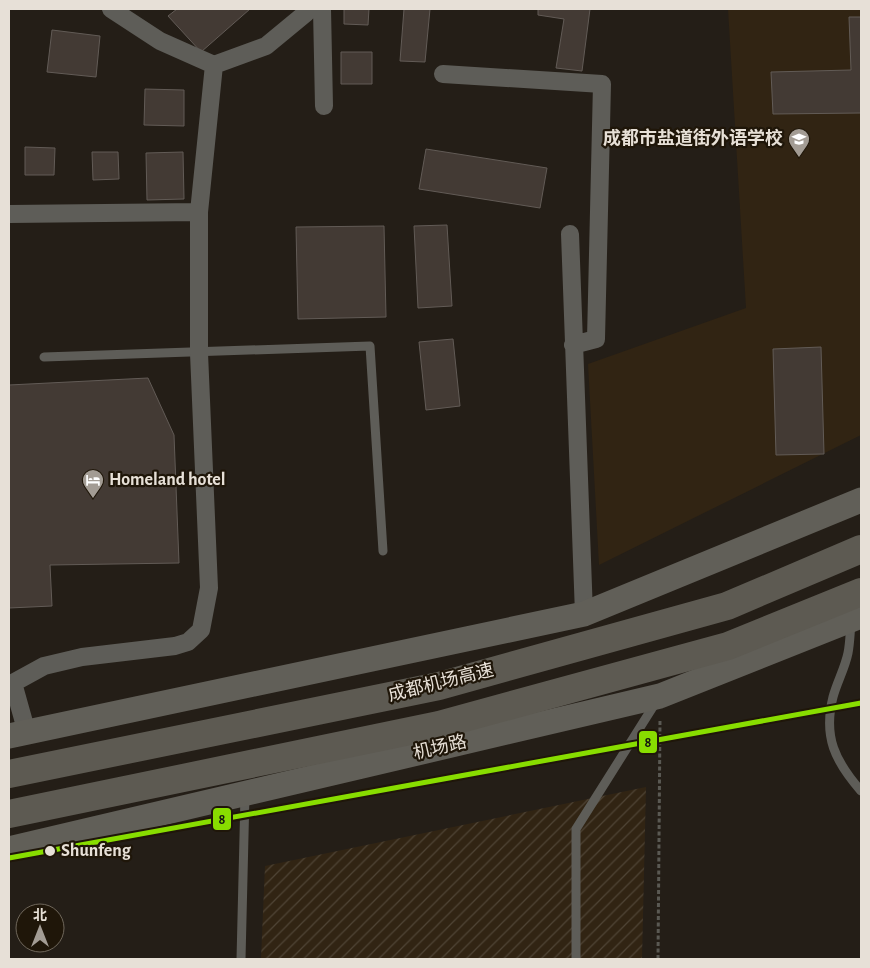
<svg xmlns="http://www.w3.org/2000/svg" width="870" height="968" font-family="'Alegreya Sans','Noto Sans SC',sans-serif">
<defs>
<pattern id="industrial-furrows" width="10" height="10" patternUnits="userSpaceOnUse" patternTransform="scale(1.25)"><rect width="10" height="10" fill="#312413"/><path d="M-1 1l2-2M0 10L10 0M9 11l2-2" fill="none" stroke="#4f4435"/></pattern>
</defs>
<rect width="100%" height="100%" fill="#241e17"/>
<path fill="#312413" d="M728,9H861V435L599,565L588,364L746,308Z"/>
<path fill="url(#industrial-furrows)" d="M646,787L642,959H261L265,866Z"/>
<path fill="#433a34" stroke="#625b56" d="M177,9H250L201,52L168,16Z
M344,9H369L368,25L344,24Z
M404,9H430L425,62L400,61Z
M538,9H590L582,71L556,68L564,19L538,15Z
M849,17H861V113L773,114L771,72L851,70Z
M52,30L100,36L96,77L47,72Z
M341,52H372V84H341Z
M145,89L184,90V126L144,125Z
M25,147L55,148L54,175H25Z
M426,149L547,168L540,208L419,189Z
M92,152H118L119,179L93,180Z
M183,152L184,199L147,200L146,153Z
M447,225L452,306L418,308L414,226Z
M384,226L386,317L298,319L296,227Z
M453,339L460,406L426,410L419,342Z
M821,347L824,454L776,455L773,349Z
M148,378L174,435L179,563L50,565L52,606L9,608V385Z"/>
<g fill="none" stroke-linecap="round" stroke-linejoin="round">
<path stroke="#5a5953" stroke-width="3" stroke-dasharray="4 2.5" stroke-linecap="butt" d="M658,959L660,720"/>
<path stroke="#5e5d58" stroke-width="9" d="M44,357L370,346L383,551
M851,623C850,633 850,643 848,653C845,668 837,682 833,697C823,737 835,761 861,791
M241,959L245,795
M576,959V829L656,702"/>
<path stroke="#5e5d58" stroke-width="18" d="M111,9L160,41L214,65
M322,9L324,106
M443,74L602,84L596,339L573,345
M9,214L199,212L214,65L266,46L306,13L307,9
M570,234L584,614
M27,733L13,683L44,666L82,657L175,646L188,642L201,630L209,588L199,353V212"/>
<path stroke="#615f58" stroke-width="25" d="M9,736L584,614L861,500
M9,849L660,696L861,616"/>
<path stroke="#5d5a52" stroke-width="28" d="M9,774L439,686L727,606L861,549
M9,814L439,725L728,646L861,592"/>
<g stroke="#1f1609" stroke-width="9">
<path id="metro-1" d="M9,858L861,703"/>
</g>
<use href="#metro-1" stroke="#8d0" stroke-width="5"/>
</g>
<defs>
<g id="school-pin" transform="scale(1.125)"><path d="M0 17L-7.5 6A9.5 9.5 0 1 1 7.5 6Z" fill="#a39c94" stroke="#1f1609"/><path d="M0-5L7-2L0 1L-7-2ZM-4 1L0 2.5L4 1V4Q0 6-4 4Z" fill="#fff"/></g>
<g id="hotel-pin" transform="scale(1.125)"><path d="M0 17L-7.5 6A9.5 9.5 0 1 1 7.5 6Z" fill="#a39c94" stroke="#1f1609"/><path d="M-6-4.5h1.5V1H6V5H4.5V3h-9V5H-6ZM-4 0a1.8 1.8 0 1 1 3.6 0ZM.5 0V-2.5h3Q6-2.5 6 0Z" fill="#fff"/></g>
</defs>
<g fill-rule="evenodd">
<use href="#school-pin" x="799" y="139"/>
<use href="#hotel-pin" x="93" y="480"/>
</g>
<circle fill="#e7e0d7" stroke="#1f1609" stroke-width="2" cx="50" cy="851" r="6"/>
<g text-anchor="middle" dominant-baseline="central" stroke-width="4.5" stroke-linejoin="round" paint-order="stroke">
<g font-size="18" font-weight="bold" fill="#e7e0d7" stroke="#1f1609" text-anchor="end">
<text x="783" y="139">成都市盐道街外语学校</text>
<text x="109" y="480" text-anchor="start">Homeland hotel</text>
</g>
<g font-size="18" fill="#e7e0d7" stroke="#1f1609">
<text transform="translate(441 683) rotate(-14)">成都机场高速</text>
<text transform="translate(440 748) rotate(-13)">机场路</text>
</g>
<g font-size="18" font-weight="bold" fill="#e7e0d7" stroke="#1f1609" text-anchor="start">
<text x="61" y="851">Shunfeng</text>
</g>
</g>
<g stroke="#1f1609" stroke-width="2">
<rect x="638" y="730" width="20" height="24" rx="5" fill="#8d0"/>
<rect x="212" y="807" width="20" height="24" rx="5" fill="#8d0"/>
</g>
<g font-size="14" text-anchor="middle" font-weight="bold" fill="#111">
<text x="648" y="747">8</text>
<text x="222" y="824">8</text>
</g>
<rect width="870" height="968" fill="none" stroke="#e7e0d7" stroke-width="20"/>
<g transform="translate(40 928)"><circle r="24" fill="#1f1609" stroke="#6f675b"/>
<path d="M0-4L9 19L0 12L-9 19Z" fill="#a39c94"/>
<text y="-8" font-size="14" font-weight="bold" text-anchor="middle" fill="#e7e0d7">北</text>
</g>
</svg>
